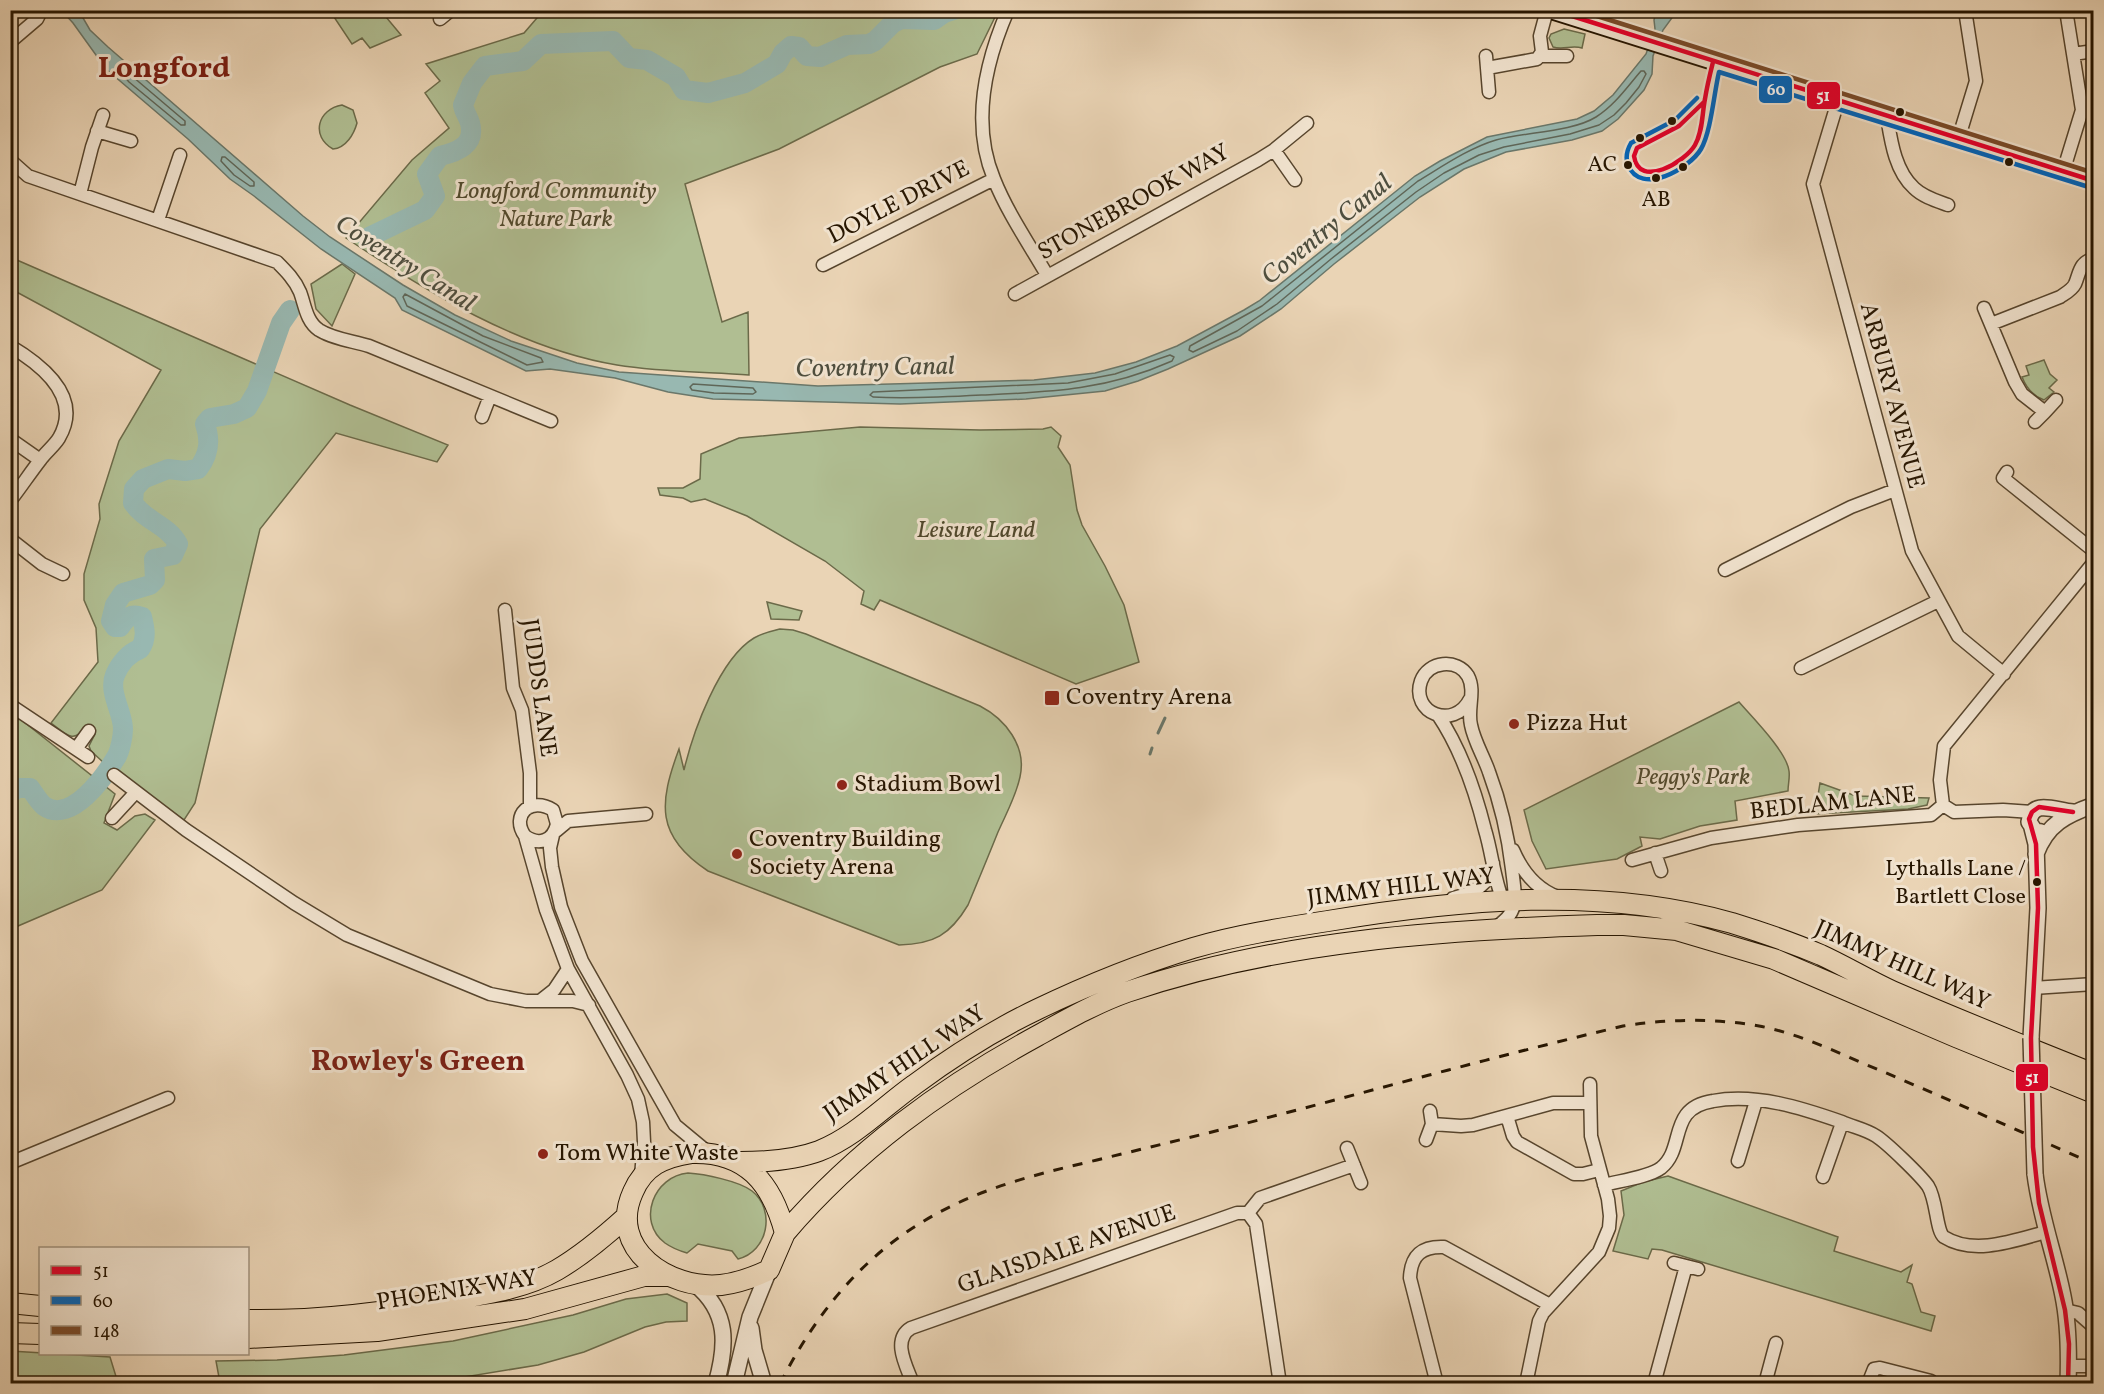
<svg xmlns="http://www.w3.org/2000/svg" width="2104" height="1394" font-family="Vollkorn,serif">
<rect width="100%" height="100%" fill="#ead4b5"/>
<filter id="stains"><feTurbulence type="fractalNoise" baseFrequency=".00333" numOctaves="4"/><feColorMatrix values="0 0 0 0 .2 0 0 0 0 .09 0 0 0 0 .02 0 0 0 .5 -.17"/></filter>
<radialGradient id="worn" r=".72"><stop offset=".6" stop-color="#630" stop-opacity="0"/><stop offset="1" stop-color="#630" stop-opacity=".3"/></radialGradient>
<path fill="#b0be92" stroke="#6b6a49" stroke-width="1.5" d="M330,11H381L401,35L370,48L362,38L352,44Z
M543,11V10L998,11L977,54L940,67L779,149L685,184L722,322L748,312L749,375C705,372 660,372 617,365C520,349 427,292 346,238L412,160L449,128L425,93L440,81L426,64L524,33Z
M1564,29L1585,34L1582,48C1572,45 1563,50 1553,47L1549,38L1551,34Z
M342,105L353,110L357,123C354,134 346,148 333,149C310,136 318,109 342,105Z
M10,257L350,405L448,445L437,462L336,433L260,529L195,803L184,820L104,763L91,751L89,746L95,734L85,727C74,745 65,733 51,723L98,662L96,628L84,600V574L100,519L99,504L119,441L161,370L11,289Z
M342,264L355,274L332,326L316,309L311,284Z
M2044,360L2050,374L2057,380L2049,388L2054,392L2044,400C2033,396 2026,387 2022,377L2029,375L2026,366Z
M860,427L980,430L1043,429L1051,427L1061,436L1058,447L1070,465L1077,510L1082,525L1105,566L1124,605L1139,662L1076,684L880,600L874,610L861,604L864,591L825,561L747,516L705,499L691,502L683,498L660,495L658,488H683L700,479L701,454L739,438Z
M767,602L802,611L799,620L771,619Z
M780,629L793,630L806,634L980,706C1005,719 1027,746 1020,777C1016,796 1006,814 998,832C988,857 978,881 968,905C950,935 934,944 899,945L708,871C655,836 659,803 679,749L684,770C693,732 719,659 754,638C762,633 772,631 780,629Z
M1739,702C1752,717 1787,752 1789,771C1790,778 1788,784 1788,791L1735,801L1737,820L1700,826L1660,839L1640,837L1642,846L1617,859L1546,869L1532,841L1524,810Z
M19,718L115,794L104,823L117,830L135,816L145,814L155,820L102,890L11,929L10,729Z
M1820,783L1856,796L1929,798L1927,805L1908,809L1815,814Z
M688,1173C704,1174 739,1181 752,1191C776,1210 768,1252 738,1259L732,1251L698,1244L687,1253C680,1251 672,1248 665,1243C636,1221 654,1176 688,1173Z
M1668,1176L1838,1237L1834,1251L1901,1272L1912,1265L1907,1282L1912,1284L1921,1312L1935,1316L1931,1331L1662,1250L1652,1249L1648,1259L1613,1251L1624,1215L1621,1191L1643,1182Z
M667,1294L687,1303V1321L666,1322L645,1327L584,1352L538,1365L452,1379L453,1383H220L216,1361L277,1360L344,1355L453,1341L573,1315L626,1299Z
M10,1351L110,1357L118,1383H11Z"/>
<path fill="#98b8b1" stroke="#6a776a" stroke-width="1.5" d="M62,11H79L90,30L108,47L303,216L330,237L403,285L455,315L511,341L577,363L619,372L818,386L1034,380L1095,373L1136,362L1177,346L1244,310L1259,301L1415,176L1440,161L1487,137L1577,119L1594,111L1613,95L1646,54L1655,29L1654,20L1656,11H1677L1663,30L1653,56L1652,74L1644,90L1618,119L1602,131L1572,140L1506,152L1464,169L1420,197L1334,264L1281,309L1240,336L1168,369L1138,381L1105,391L1026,399L900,404L713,399L668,392L615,378L550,369L526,371L402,310L395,298L321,249L254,196L230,179L188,139L106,69L73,23Z"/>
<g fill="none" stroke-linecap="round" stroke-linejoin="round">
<path stroke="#5f6658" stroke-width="1.5" d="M126,71L179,116L185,121V125H181L129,82L123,75Z
M1641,71H1644L1646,74L1639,87L1626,103L1614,115L1599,125L1570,134L1504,147L1479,155L1444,173L1416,192L1331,259L1277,304L1237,331L1193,352L1189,350L1190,346L1262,306L1418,181C1443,166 1469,148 1496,140C1525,132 1572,132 1596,117C1615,105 1627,87 1641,71Z
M222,157H225L254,182V186H250L234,175L221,161Z
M405,294L483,336L541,358L543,362L527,365L407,306L403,297Z
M1170,355L1174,357L1172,361C1107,390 1053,392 983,395C946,397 910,399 873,397L870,395L873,392L1068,383L1115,374Z
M693,384L753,388L756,392L753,394L714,393L692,390L690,387Z"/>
<path stroke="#6a776a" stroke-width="3" d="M1158,733L1165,718
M1150,754L1152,748"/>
<path stroke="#98b8b1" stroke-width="20" d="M367,238L425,210L435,196L427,174L440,156C457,152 476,145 470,123C468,116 464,112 463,105L472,83L485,66L523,61L541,44L613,41L629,58L647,60L676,77L684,90L708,93L745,83L777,64L783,53L791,46L799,47L807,56L820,57L847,45L869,44L875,41L893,23L901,19L934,20L944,13L954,10
M10,794L17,788H30C34,793 38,801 44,806C71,825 105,776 117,756C120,750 123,737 123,729C123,712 108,692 115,675C120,663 129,653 140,649C147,639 145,629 142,617C131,613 127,617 120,627H115L111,621L115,605L123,593L150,585L155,580L154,559L173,555L178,544C168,525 145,521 133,503L134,489L143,479L168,469L185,471L198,469C209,455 211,441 205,424L210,418L234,414L247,408L257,391L281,323L290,310"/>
<g stroke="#57452d" stroke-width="15">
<path id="minor" d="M1008,10C985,63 971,124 994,179C1007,212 1029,244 1047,275
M440,19L451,10
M10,42L37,19L39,15V10
M2073,54L2094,51
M1486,56L1489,92
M1540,56H1567
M1487,68L1537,59L1542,52L1540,36L1547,10
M1838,101L1813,184L1912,551L1958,636L2004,674
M1887,117C1891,141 1895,171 1914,188C1923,197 1937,201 1948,205
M97,131L131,141
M1958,140L1976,81L1965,10
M1274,150L1295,180
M10,160L28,176L277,262C286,271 295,280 300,292C305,305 306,321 319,330C333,339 353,341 369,346L551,421
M2063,172L2082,110L2066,10
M80,194L92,147L103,115
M158,220L180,155
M823,265L994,179
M1015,294L1258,160L1274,150L1307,123
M1984,308L2015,382L2022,394L2045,412L2056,400
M1991,324L2060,297C2066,293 2072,290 2075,284C2080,272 2079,263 2094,258
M10,346C42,365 83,397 59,438C54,446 46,452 41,459C30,473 21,487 10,501
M482,417L490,396
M2035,422L2045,412
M10,439L40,460
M2007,472L2003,478L2094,551
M10,539L42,564L63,574
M1725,570L1851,507L1895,490
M505,610L513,688L522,710L530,773V807
M1801,668L1938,601
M1470,699C1454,731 1410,713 1421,681C1428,661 1457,658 1468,676C1476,691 1467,709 1471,725C1474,741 1484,757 1489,772C1501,804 1508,835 1512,869C1515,896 1521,913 1494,928
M10,705L88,757
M1438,715C1461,749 1475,790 1485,830C1492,853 1494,879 1503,901
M76,749L89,731
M114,775L186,830L294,903L347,935L490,994L526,1001H573L589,1005
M1943,805L1940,780L1944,746L2094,562
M112,818L136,792
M556,831L568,821L646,814
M553,835L550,848L552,867L561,907L582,961L675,1125L710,1154
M525,836C539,846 553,841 557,824L553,810C531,796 510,815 525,836L546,910L568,969L627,1075L638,1099L643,1122L644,1142L641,1176
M1513,850C1522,871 1536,889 1558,897
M1655,853L1661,871
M1632,860L1711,838L1798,825L1931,815L1943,805L1954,812L2003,810L2032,812
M1453,898C1474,893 1489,886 1493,863
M2033,988L2094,984
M540,1001L554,990L568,969
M1507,1116L1513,1136L1517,1142L1574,1174H1583L1599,1170
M1432,1124L1461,1126L1473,1125L1553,1103H1589
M1426,1140L1432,1124L1430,1111
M1347,1148L1361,1183
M1738,1161L1756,1101
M10,1163L168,1098
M1823,1177L1842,1123
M1604,1185C1619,1181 1649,1177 1661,1168C1686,1148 1667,1108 1713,1101C1756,1093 1802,1108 1842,1122C1853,1127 1865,1129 1876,1136C1887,1143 1920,1175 1928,1186C1937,1200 1936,1231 1944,1237C1974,1256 2016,1240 2046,1232
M1248,1213L1256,1224L1280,1384
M1248,1213L1260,1198L1354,1165
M1686,1266L1698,1269
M2065,1310L2078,1313L2094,1327
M2069,1366H2094
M913,1384C907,1367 891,1340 911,1328L1237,1213H1248
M1437,1384L1410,1278C1411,1255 1422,1246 1444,1247L1550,1305
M1526,1384L1539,1321L1543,1313L1599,1252L1609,1228L1610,1216L1608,1199L1591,1136L1590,1084
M1654,1384L1686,1266L1674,1263
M1765,1384L1776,1343
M1868,1384L1874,1369L1880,1368L1931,1381"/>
</g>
<g stroke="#57452d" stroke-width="18">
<path id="tertiary" d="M2041,832L2035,831L2029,822C2032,798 2056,811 2073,812
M2036,854C2047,824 2066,815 2094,805
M2031,1038L2038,908L2036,844L2032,828
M2035,1174C2040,1216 2055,1255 2063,1296C2069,1325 2069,1354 2068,1384
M695,1284C729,1312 727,1345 716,1384
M751,1328L754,1350L764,1384
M734,1384L750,1317L769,1270"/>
</g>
<g stroke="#261500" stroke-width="20">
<path id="secondary" d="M1551,10L2094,181"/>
</g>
<g stroke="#261500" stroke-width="22">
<path id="trunk" d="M1666,927L1774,959L1956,1037L2094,1093
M691,1153C746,1151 772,1183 785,1233L769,1270C754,1277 738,1283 721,1285C669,1290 607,1249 633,1192C644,1166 664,1157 691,1153Z
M740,1162C765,1162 795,1160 819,1151C855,1137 883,1107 914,1085C953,1056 994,1030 1038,1009C1088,985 1140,964 1193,948C1237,935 1283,928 1328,921C1460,899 1602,886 1732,923C1761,932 1793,943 1821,955C1845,966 1868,980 1892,991C1959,1020 2026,1047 2094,1074
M785,1233C856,1150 942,1088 1037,1036C1066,1020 1096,1003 1127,992C1277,941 1440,930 1597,925H1624L1677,930
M10,1303L40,1306
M248,1320C316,1321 385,1313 452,1300C487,1294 526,1288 557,1270C581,1256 605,1236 626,1217
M10,1333L40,1334
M248,1338L377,1331L525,1309L644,1276H668"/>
</g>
<use href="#minor" stroke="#f1e3cf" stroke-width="12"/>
<use href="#tertiary" stroke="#f1e3cf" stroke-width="15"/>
<use href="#secondary" stroke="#f1e3cf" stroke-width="16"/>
<use href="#trunk" stroke="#ead4b5" stroke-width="20"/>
<path stroke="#261500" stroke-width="3" stroke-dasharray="10 10" stroke-linecap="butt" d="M780,1384C812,1320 857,1262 919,1224C975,1189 1033,1175 1097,1160C1134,1151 1171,1142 1208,1133C1346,1098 1484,1059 1623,1026C1668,1019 1714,1018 1759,1026C1802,1034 1844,1056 1884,1072C1954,1102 2024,1133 2094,1164"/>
<g stroke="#57452d" stroke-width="18" stroke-linecap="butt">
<path id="tertiary-bridge" d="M2031,1038L2035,1174"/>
</g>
<use href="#tertiary-bridge" stroke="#f1e3cf" stroke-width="15"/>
<g stroke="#f1e3cf" stroke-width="9">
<path id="bus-1" d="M1553,10L2094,181
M1704,102L1679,126L1637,148L1634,156C1639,190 1686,161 1695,145C1703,131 1702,113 1705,99C1707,86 1710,74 1713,62
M2068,1384L2069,1344L2065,1310L2039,1203L2033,1147L2031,1038L2038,908L2036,844L2029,819L2032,812L2039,807L2073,812"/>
</g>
<g stroke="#f1e3cf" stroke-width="9">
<path id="bus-2" d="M1697,98L1675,120L1631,143C1627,150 1625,157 1628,165C1641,197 1690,168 1701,149C1711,132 1714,93 1719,72L2092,188"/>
</g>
<g stroke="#f1e3cf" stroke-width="9">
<path id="bus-3" d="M1578,10L2094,173"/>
</g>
<use href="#bus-1" stroke="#e4002b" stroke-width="4.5"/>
<use href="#bus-2" stroke="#0065bd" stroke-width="4.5"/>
<use href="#bus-3" stroke="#7a4b2a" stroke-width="4.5"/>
</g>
<g fill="#261500" stroke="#f1e3cf" stroke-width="2">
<circle cx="1900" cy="112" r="5"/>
<circle cx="1672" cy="121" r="5"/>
<circle cx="1640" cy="138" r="5"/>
<circle cx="2009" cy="162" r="5"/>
<circle cx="1628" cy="165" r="5"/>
<circle cx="1683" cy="167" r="5"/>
<circle cx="1656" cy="178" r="5"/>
<circle cx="2037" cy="882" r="5"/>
</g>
<g fill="#8f2418" stroke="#f1e3cf" stroke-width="2">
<rect x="1044" y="690" width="16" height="16" rx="3"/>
<circle cx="1514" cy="724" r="6"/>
<circle cx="842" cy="785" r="6"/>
<circle cx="737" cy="854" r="6"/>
<circle cx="543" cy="1154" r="6"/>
</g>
<g text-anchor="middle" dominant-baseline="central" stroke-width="6" stroke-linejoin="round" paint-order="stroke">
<g font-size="22" fill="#261500" stroke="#f1e3cf" text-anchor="end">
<text x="1617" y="165">AC</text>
<text x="1656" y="200" text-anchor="middle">AB</text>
<text x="2026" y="869">Lythalls Lane /<tspan x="2026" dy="28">Bartlett Close</tspan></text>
</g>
<g font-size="24" font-style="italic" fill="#4f482c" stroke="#f1e3cf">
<text x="556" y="192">Longford Community<tspan x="556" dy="28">Nature Park</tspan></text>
<text x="976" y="531">Leisure Land</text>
<text x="1693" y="778">Peggy's Park</text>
</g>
<g font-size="24" fill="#261500" stroke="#f1e3cf">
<text transform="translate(899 203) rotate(-27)">DOYLE DRIVE</text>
<text transform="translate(1134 203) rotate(-29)">STONEBROOK WAY</text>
<text transform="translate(1891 396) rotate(75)">ARBURY AVENUE</text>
<text transform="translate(538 688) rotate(82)">JUDDS LANE</text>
<text transform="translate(1833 804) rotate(-6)">BEDLAM LANE</text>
<text transform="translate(1401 888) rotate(-7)">JIMMY HILL WAY</text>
<text transform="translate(1902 966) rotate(24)">JIMMY HILL WAY</text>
<text transform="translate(905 1064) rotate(-34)">JIMMY HILL WAY</text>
<text transform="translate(1067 1250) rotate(-19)">GLAISDALE AVENUE</text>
<text transform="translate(457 1291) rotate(-9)">PHOENIX WAY</text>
</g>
<g font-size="24" fill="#261500" stroke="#f1e3cf" text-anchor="start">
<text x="1066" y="698">Coventry Arena</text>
<text x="1526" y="724">Pizza Hut</text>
<text x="854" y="785">Stadium Bowl</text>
<text x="749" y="840">Coventry Building<tspan x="749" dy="28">Society Arena</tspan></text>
<text x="555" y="1154">Tom White Waste</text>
</g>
<g font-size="26" font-style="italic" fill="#4e4e3e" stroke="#f1e3cf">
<text transform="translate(1327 230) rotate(-39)">Coventry Canal</text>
<text transform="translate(405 264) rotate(32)">Coventry Canal</text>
<text transform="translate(875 368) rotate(-1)">Coventry Canal</text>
</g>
<g font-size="30" font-weight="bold" fill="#7a1f14" stroke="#f1e3cf">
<text x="164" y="69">Longford</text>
<text x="418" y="1062">Rowley's Green</text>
</g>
</g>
<g stroke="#f1e3cf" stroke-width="2">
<rect x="1758" y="75" width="35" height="29" rx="6" fill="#0065bd"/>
<rect x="1806" y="81" width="35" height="29" rx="6" fill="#e4002b"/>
<rect x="2015" y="1063" width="34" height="29" rx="6" fill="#e4002b"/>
</g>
<g font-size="16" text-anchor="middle" font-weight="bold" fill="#fff">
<text x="1776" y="95">60</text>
<text x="1823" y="101">51</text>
<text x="2032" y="1083">51</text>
</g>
<rect width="2104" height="1394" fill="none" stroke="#ead4b5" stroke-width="36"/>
<rect x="12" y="12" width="2080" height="1370" fill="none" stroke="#261500" stroke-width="3"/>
<rect x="18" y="18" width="2068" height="1358" fill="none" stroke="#261500" stroke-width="1.5"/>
<rect x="39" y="1247" width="210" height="108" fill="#f1e3cf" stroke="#a0917c" stroke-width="1.5"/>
<rect x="51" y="1266" width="30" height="9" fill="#e4002b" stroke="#a0917c" stroke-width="1.5"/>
<text x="93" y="1277" font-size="18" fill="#261500">51</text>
<rect x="51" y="1296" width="30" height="9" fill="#0065bd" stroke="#a0917c" stroke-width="1.5"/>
<text x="93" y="1307" font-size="18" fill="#261500">60</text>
<rect x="51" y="1326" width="30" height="9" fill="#7a4b2a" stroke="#a0917c" stroke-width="1.5"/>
<text x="93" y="1337" font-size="18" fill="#261500">148</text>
<rect width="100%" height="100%" filter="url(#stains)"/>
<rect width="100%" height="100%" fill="url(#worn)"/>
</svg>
